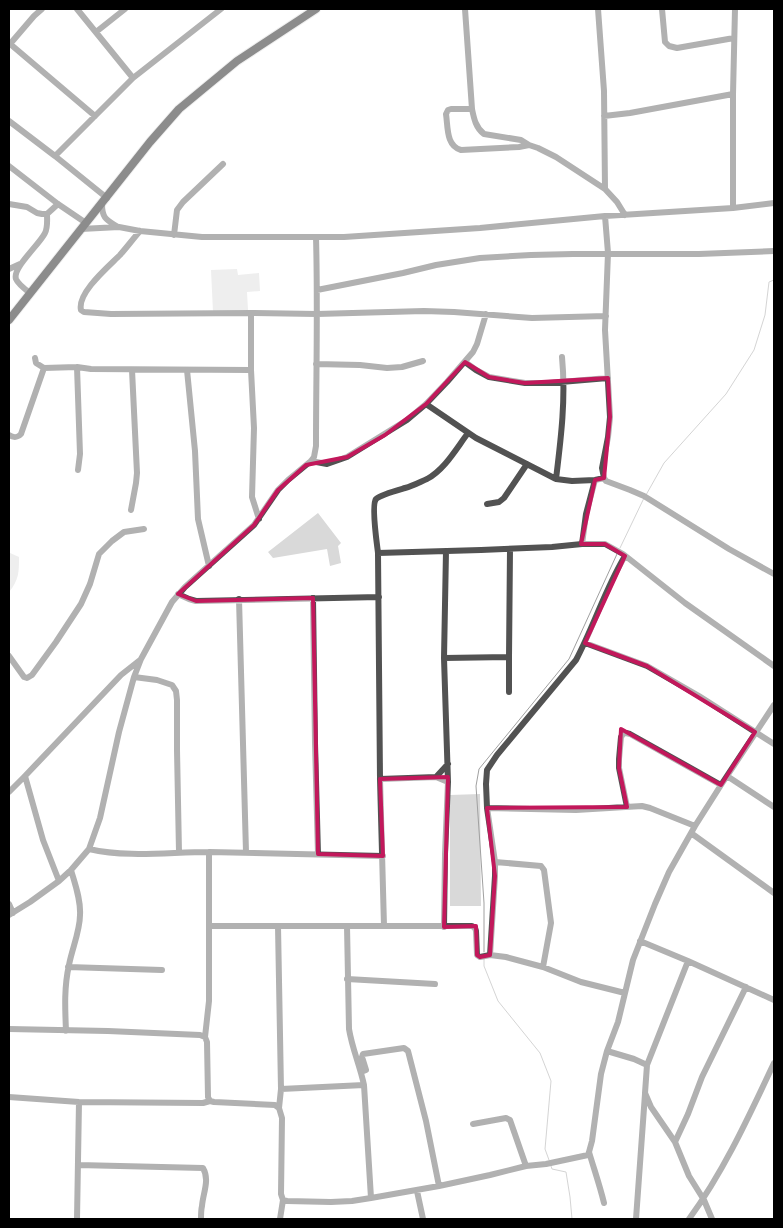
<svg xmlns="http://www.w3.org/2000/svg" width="783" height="1228" font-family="'IBM Plex Sans',sans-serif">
<rect width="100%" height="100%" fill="#fff"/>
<path fill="#d9d9d9" d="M237,269L238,275L259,273L260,291L247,292L248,310L213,312L211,270Z
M318,513L341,543L338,546L341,563L330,566L327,549L273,558L268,552Z
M10,553L19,557C19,572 19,580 9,592Z
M480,794L481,906H450V795Z"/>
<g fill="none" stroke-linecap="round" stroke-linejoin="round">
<path stroke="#a0a0a0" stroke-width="1" d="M646,495L664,463L726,394L754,350L765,315L769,282L774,280
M620,548L644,498
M484,952V903L476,786L479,769L569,659L617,554
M484,959V966L498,1001L540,1053L551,1081L545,1149L549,1160
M551,1166L552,1169L566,1172L570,1197L572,1219"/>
<g stroke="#dbdbdb" stroke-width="10">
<path id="major" d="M9,320L150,142L179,109L237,61L316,9"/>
</g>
<path stroke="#525252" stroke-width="6" d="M77,9L133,78
M465,9L472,109C474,119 476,128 484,134L521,140L529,145
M598,9L604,91L605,189L617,202L625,215
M662,9L665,42L669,46L677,48L734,38
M96,32L125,9
M9,43L95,116
M10,44L34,16L42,9
M472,109H451L448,110L446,114C448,127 446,146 461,150L519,147L529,145L538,148L556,157L605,189
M604,116L630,113L733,94
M9,121L55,156
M9,166L58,204L86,223
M107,198L55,156L133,78L221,9
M9,204L27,207L37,213L42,214H47L58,204
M102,204C102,219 107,220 118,227
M733,208V94L735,9
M81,229L119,227L140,231L202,237H344L480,228L605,216L733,208L774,203
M140,231C133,239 127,247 120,255C108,267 77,293 81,310L84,312L111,314L251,313L317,314L424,311L454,312L532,318L606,316
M174,235L177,210L183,202L223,164
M9,269L20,264
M317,290L403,273L436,265L480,258L531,255L573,254H699L774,251
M30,293C26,290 18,284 16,279C12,268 40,244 45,233C48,227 47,220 47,214
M251,313V370L254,428L252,497L259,519
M35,358L36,363L44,368L77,367L91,369L251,370
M465,362L476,370L489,377L525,383H549L608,378
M316,364L360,365L387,368L402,367L423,361
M77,367L80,454L78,470
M187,370L195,451L198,519L209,566
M426,404L476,438L556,479L572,481L595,480L604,478L606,481L630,490L644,496L729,549L774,574
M9,435C14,438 17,438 21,434L44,368
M311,461L327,464L347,457L407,420L426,404L447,382L473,352L477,344L486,314
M604,478L602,468L608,437L610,417L605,330L608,253L605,216
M556,479C561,438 566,398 562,357
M487,504L499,502L504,498L527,464
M131,510L136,483L137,473L132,370
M582,544L586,514L595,480
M378,553L481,550L552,547L582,544H605L623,554L685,603L774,666
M178,594L189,599L196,601L379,597
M313,598L315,743L318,854
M239,599L246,852
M585,643L647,666L699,696L774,744
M9,656L24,677L27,678L32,675L56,642L81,604L90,584L99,554L112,541L124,532L144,529
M444,658L509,657L510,549
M134,677L157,680L172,685L176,691L177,700V750L179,852
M509,692V657
M25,776L43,840L59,881
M727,776L774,807
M436,777L448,764
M380,779L436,777L448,782
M9,792L25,776L121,675L140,660
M627,807L619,768V759L621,737L623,734L626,733L630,734L721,785
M487,808L576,810L642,806L650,808L695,826
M691,833L774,893
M89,849C128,858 169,852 209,852V1001L205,1037
M209,852L383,856
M495,862L487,808L486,784L487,770L497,755L576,660C594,626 605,589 625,556
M9,904L13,913
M9,915L30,902L59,881L71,870L89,849L100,818L119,732L134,677L141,659L172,602L185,587L254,525L278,490L288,480L311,461L314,457L316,446C316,376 318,307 316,237
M210,926H472L475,928L476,931L477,955L480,957L490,955L506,957L543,967L581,982L625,993
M278,926L281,1089L279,1108
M347,926L349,1029C352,1048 360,1066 364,1085L371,1198
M384,926L380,779L378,553C377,544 371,505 376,499C382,494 398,490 405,488C413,486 420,482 427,479C445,469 456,449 468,433
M444,927L445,854L448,782L444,658L446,551
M640,941L688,961L774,1000
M490,955L495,876V862L541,866L544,870L551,923L543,967
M68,967L162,970
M347,979L435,984
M9,1029L108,1031L200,1035L205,1037L207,1042L208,1097L210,1101
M66,1031C65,1008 64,987 69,965C72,949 80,931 80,915C81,900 75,884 71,870
M607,1051L634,1059L647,1065L645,1093L651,1107L675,1142L689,1176L704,1200L712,1219
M647,1065L688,961
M361,1072L366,1070L362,1057L363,1054L404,1048L408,1051L426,1121L439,1186
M281,1089L364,1085
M9,1097L79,1102L203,1103L210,1101L214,1102L275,1105L279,1108L282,1118L281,1194L283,1200L287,1201L331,1202L352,1201L371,1198L439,1186L490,1175L526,1166L546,1164L588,1155L589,1152L592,1141L601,1074L607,1051L618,1022L633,960L655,904L669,872L695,826L721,785L774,705
M473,1124L506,1118L510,1120L526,1166
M675,1142L688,1114L702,1077L746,987
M589,1152C594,1169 600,1186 604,1203
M78,1165L203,1168C210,1180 203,1193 202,1206C201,1210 201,1215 201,1219
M417,1191L423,1219
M77,1219L79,1102
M280,1219L283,1200
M636,1219L645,1094
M689,1219C724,1171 749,1116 774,1063"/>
<use href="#major" stroke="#000" stroke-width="8"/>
</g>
<path d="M0 0H783V1228H0ZM465,362L489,377L525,383L608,378L610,417L604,478L595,480L581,544H605L625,556L585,643L647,666L755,732L721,785L621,729L619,768L627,807L487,808L495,876L490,955L480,957L477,955L476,926L444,927L448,777L380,779L383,856L318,854L313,598L196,601L178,594L254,525L278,490L306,465L347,457L385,435L426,404Z" fill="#fff" fill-opacity=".55" fill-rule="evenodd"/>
<path fill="none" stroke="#c2185b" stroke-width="4" stroke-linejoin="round" d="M465,362L489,377L525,383L608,378L610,417L604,478L595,480L581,544H605L625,556L585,643L647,666L755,732L721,785L621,729L619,768L627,807L487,808L495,876L490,955L480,957L477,955L476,926L444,927L448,777L380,779L383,856L318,854L313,598L196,601L178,594L254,525L278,490L306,465L347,457L385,435L426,404Z"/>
<rect width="783" height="1228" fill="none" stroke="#000000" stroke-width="20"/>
</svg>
